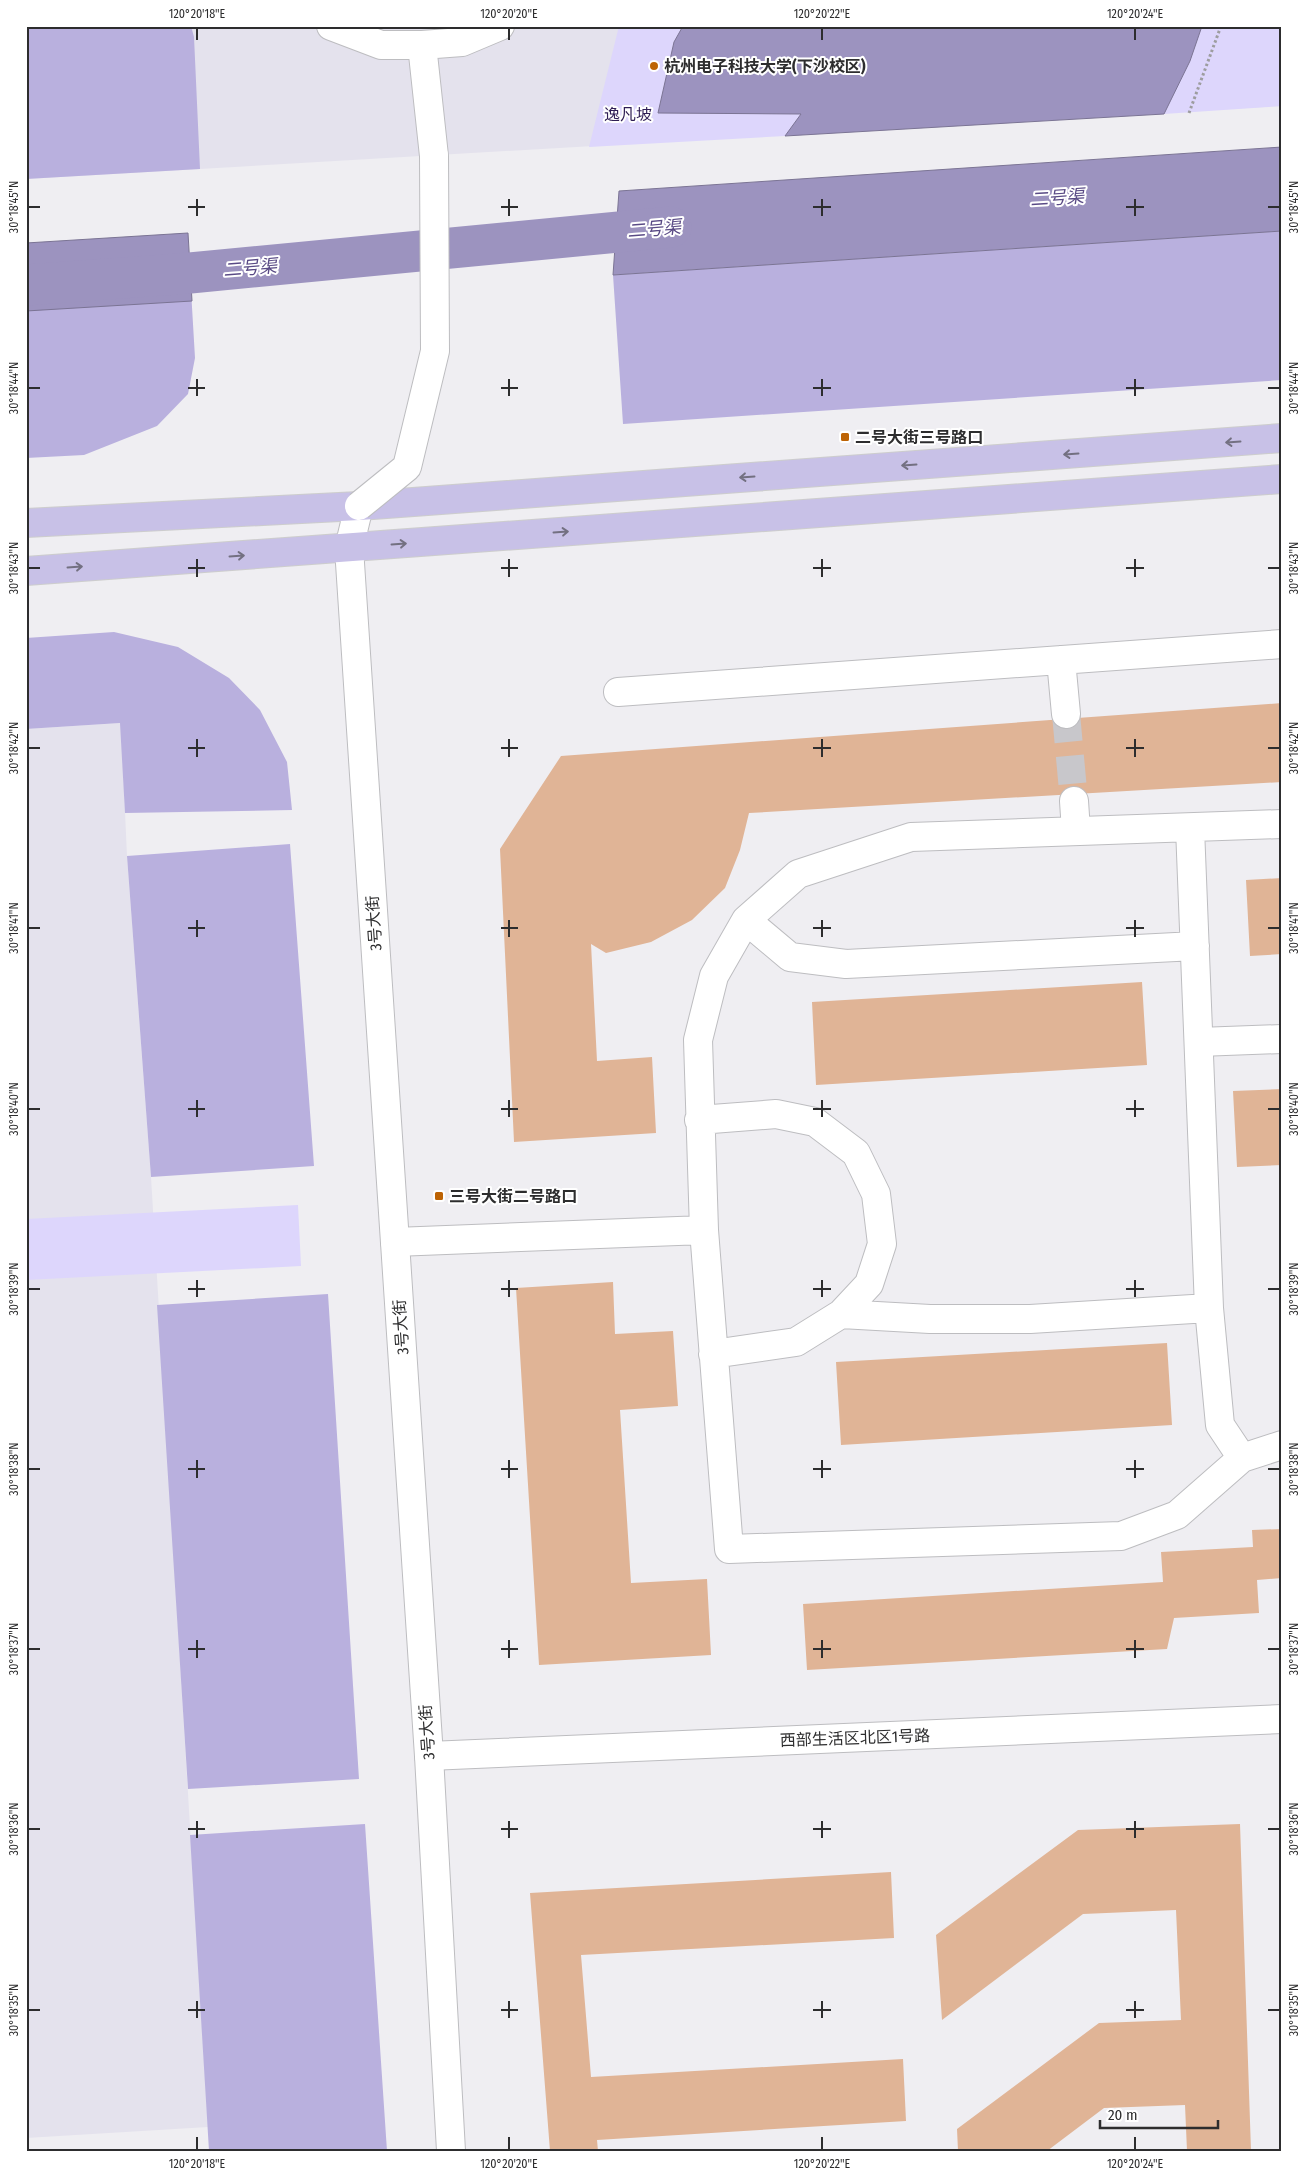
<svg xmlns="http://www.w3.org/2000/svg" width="1308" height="2177" font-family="'Fira Sans Condensed','Noto Sans SC',sans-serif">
<rect width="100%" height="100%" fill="#efeef2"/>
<path fill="#e4e2ed" d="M26,26H1282V106L26,179Z
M121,723L127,856L151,1177L208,2127L26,2138V729Z"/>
<path fill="#ddd6fc" d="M619,26H683L674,43L658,113L802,114L785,136L589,147Z
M1202,26H1282V106L1164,114L1190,61Z
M298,1205L301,1266L26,1280V1219Z"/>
<path fill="#b9b0de" d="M26,26H191L194,37L200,169L26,179Z
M1282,231V380L623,424L613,275Z
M190,273L195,358L188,394L157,426L84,455L26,458V285Z
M114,632L178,647L229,678L260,710L287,762L292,810L125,813L120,723L26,729V638Z
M290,844L314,1166L151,1177L127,856Z
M328,1294L359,1779L188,1789L157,1305Z
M365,1824L387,2151H209L190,1835Z"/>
<path fill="#9c93bf" stroke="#7b7494" d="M683,26H1202L1190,61L1164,114L785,136L801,114L658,113L674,42Z
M1282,147V231L613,275L619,191Z
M188,233L192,301L26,311V243Z"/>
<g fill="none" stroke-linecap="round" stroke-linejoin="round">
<path stroke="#9c93bf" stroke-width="41" d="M26,285L190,273L671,227"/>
</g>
<path fill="#e0b496" d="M1282,703V782L749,813L740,850L725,888L692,920L651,942L606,953L591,944L597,1061L652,1057L656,1133L514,1142L500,849L561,756Z
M1282,878V954L1250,956L1246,880Z
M1142,982L1147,1065L816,1085L812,1002Z
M1282,1089V1165L1237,1167L1233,1091Z
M613,1282L615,1334L673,1331L678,1406L620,1410L631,1583L707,1579L711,1655L539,1665L516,1288Z
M1167,1343L1172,1425L841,1445L836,1362Z
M1282,1529V1578L1257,1580L1259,1613L1174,1618L1167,1649L807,1670L803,1604L1163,1582L1161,1552L1253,1547L1252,1530Z
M1240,1824L1251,2151H1187L1185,2105L1104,2108L1047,2151H958L957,2129L1099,2023L1181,2020L1176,1910L1083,1914L942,2020L936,1935L1078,1830Z
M891,1872L894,1938L581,1955L591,2077L903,2059L906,2121L597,2140L598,2151H550L530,1893Z"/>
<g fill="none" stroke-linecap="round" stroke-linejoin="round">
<path stroke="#c8c7cb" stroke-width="28" stroke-dasharray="28 14" stroke-linecap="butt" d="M1066,714L1074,801"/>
<g stroke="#bdbdc0" stroke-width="30">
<path id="street" d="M331,26L381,45H422L462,42L500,26
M422,45L434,156
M1061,660L1066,714
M618,692L1282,644
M1074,801L1076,831
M1282,824L911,837L798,874L746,920L714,976L698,1040L704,1230L729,1549L1121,1536L1177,1515L1242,1458L1282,1445
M1190,828L1209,1308L1220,1425L1242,1458
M746,920L790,957L846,964L1195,946
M1199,1042L1282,1039
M699,1120L776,1114L815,1122L856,1153L876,1194L882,1244L869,1284L841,1314L796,1342L713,1354
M395,1242L704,1230
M841,1314L930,1319H1030L1209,1308
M429,1756L1282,1719"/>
</g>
<g stroke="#bdbdc0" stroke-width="30">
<path id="secondary" d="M359,506L349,548L429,1756L451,2151"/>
</g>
<g stroke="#cdcdcd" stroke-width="30">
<path id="primary" d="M26,523L359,506L1282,438
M26,571L1282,479"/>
</g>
<path stroke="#9d9d9f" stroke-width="3" stroke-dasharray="2.5 2.5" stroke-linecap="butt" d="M1189,113L1221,26"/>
<use href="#street" stroke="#fff" stroke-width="28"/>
<use href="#secondary" stroke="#fff" stroke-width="28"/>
<use href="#primary" stroke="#c8c1e7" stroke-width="28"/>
<g stroke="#bdbdc0" stroke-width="30" stroke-linecap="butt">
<path id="street-bridge" d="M359,506L407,467L435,351L434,156"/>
</g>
<use href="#street-bridge" stroke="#fff" stroke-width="28"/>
</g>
<defs><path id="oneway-shaft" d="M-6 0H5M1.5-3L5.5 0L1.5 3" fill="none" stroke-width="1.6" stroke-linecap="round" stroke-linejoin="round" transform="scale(1.25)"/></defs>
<g stroke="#737081">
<use href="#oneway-shaft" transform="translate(1233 442) rotate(176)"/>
<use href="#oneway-shaft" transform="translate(1071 454) rotate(176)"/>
<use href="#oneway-shaft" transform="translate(909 465) rotate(176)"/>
<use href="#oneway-shaft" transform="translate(747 477) rotate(176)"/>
<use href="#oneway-shaft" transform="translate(561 532) rotate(-4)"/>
<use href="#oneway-shaft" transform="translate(399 544) rotate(-4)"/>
<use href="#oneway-shaft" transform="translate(237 556) rotate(-4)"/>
<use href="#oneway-shaft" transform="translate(75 567) rotate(-4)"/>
</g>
<path fill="none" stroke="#2d2d2e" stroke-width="2" d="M197,28V40M509,28V40M822,28V40M1135,28V40M197,199V216M509,199V216M822,199V216M1135,199V216M28,207H40M188,207H205M501,207H518M813,207H831M1126,207H1144M1268,207H1280M197,379V396M509,379V396M822,379V396M1135,379V396M28,388H40M188,388H205M501,388H518M813,388H831M1126,388H1144M1268,388H1280M197,559V577M509,559V577M822,559V577M1135,559V577M28,568H40M188,568H205M501,568H518M813,568H831M1126,568H1144M1268,568H1280M197,739V757M509,739V757M822,739V757M1135,739V757M28,748H40M188,748H205M501,748H518M813,748H831M1126,748H1144M1268,748H1280M197,920V937M509,920V937M822,920V937M1135,920V937M28,928H40M188,928H205M501,928H518M813,928H831M1126,928H1144M1268,928H1280M197,1100V1117M509,1100V1117M822,1100V1117M1135,1100V1117M28,1109H40M188,1109H205M501,1109H518M813,1109H831M1126,1109H1144M1268,1109H1280M197,1280V1297M509,1280V1297M822,1280V1297M1135,1280V1297M28,1289H40M188,1289H205M501,1289H518M813,1289H831M1126,1289H1144M1268,1289H1280M197,1460V1478M509,1460V1478M822,1460V1478M1135,1460V1478M28,1469H40M188,1469H205M501,1469H518M813,1469H831M1126,1469H1144M1268,1469H1280M197,1640V1658M509,1640V1658M822,1640V1658M1135,1640V1658M28,1649H40M188,1649H205M501,1649H518M813,1649H831M1126,1649H1144M1268,1649H1280M197,1821V1838M509,1821V1838M822,1821V1838M1135,1821V1838M28,1829H40M188,1829H205M501,1829H518M813,1829H831M1126,1829H1144M1268,1829H1280M197,2001V2018M509,2001V2018M822,2001V2018M1135,2001V2018M28,2010H40M188,2010H205M501,2010H518M813,2010H831M1126,2010H1144M1268,2010H1280M197,2137V2150M509,2137V2150M822,2137V2150M1135,2137V2150"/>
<g fill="#bd6304" stroke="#fff" stroke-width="2">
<circle cx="654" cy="66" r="5"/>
<rect x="840" y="432" width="10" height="10" rx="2.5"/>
<rect x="434" y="1191" width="10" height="10" rx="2.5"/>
</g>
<g text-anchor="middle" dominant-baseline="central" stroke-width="4" stroke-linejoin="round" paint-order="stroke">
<g font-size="16" font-weight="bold" fill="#2d2d2e" stroke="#fff" text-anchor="start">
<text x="664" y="66">杭州电子科技大学(下沙校区)</text>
<text x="855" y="437">二号大街三号路口</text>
<text x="449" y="1196">三号大街二号路口</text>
</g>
<g font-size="16" fill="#2f1e55" stroke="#fff">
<text x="628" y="114">逸凡坡</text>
</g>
<g font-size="16" fill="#2d2d2e" stroke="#fff">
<text transform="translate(374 923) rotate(-94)">3号大街</text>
<text transform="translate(401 1327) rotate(-94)">3号大街</text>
<text transform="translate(427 1732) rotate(-94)">3号大街</text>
<text transform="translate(855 1738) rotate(-2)">西部生活区北区1号路</text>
</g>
<g font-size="18" font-style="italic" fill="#594a85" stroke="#fff">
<text transform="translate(1057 198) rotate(-4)">二号渠</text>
<text transform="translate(654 229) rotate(-5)">二号渠</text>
<text transform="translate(250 268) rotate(-5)">二号渠</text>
</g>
</g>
<rect width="1308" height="2177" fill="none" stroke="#ffffff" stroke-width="55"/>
<path d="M1100 2120v8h118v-8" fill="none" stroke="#2d2d2e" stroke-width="2.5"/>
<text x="1108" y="2120" font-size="15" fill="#2d2d2e" stroke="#ffffff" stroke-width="4" paint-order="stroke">20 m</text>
<rect x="28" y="28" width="1252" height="2122" fill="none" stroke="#2d2d2e" stroke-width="2"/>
<g font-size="12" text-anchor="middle" fill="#2d2d2e">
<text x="197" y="18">120°20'18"E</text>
<text x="509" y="18">120°20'20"E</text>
<text x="822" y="18">120°20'22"E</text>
<text x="1135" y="18">120°20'24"E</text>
<text transform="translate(14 207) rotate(-90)" y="4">30°18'45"N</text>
<text transform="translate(1294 207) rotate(-90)" y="4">30°18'45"N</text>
<text transform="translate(14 388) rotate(-90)" y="4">30°18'44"N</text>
<text transform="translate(1294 388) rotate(-90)" y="4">30°18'44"N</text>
<text transform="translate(14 568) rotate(-90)" y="4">30°18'43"N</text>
<text transform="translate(1294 568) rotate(-90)" y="4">30°18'43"N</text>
<text transform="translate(14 748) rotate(-90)" y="4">30°18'42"N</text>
<text transform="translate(1294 748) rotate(-90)" y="4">30°18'42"N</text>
<text transform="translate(14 928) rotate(-90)" y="4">30°18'41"N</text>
<text transform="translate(1294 928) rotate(-90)" y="4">30°18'41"N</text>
<text transform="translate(14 1109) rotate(-90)" y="4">30°18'40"N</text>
<text transform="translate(1294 1109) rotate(-90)" y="4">30°18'40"N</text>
<text transform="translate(14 1289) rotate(-90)" y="4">30°18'39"N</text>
<text transform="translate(1294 1289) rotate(-90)" y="4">30°18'39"N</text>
<text transform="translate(14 1469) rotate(-90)" y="4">30°18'38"N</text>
<text transform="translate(1294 1469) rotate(-90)" y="4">30°18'38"N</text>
<text transform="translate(14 1649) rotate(-90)" y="4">30°18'37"N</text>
<text transform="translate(1294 1649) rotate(-90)" y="4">30°18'37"N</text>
<text transform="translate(14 1829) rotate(-90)" y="4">30°18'36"N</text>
<text transform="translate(1294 1829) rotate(-90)" y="4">30°18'36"N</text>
<text transform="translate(14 2010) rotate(-90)" y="4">30°18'35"N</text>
<text transform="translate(1294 2010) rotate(-90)" y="4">30°18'35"N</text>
<text x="197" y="2168">120°20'18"E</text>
<text x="509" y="2168">120°20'20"E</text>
<text x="822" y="2168">120°20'22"E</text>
<text x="1135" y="2168">120°20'24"E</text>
</g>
</svg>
